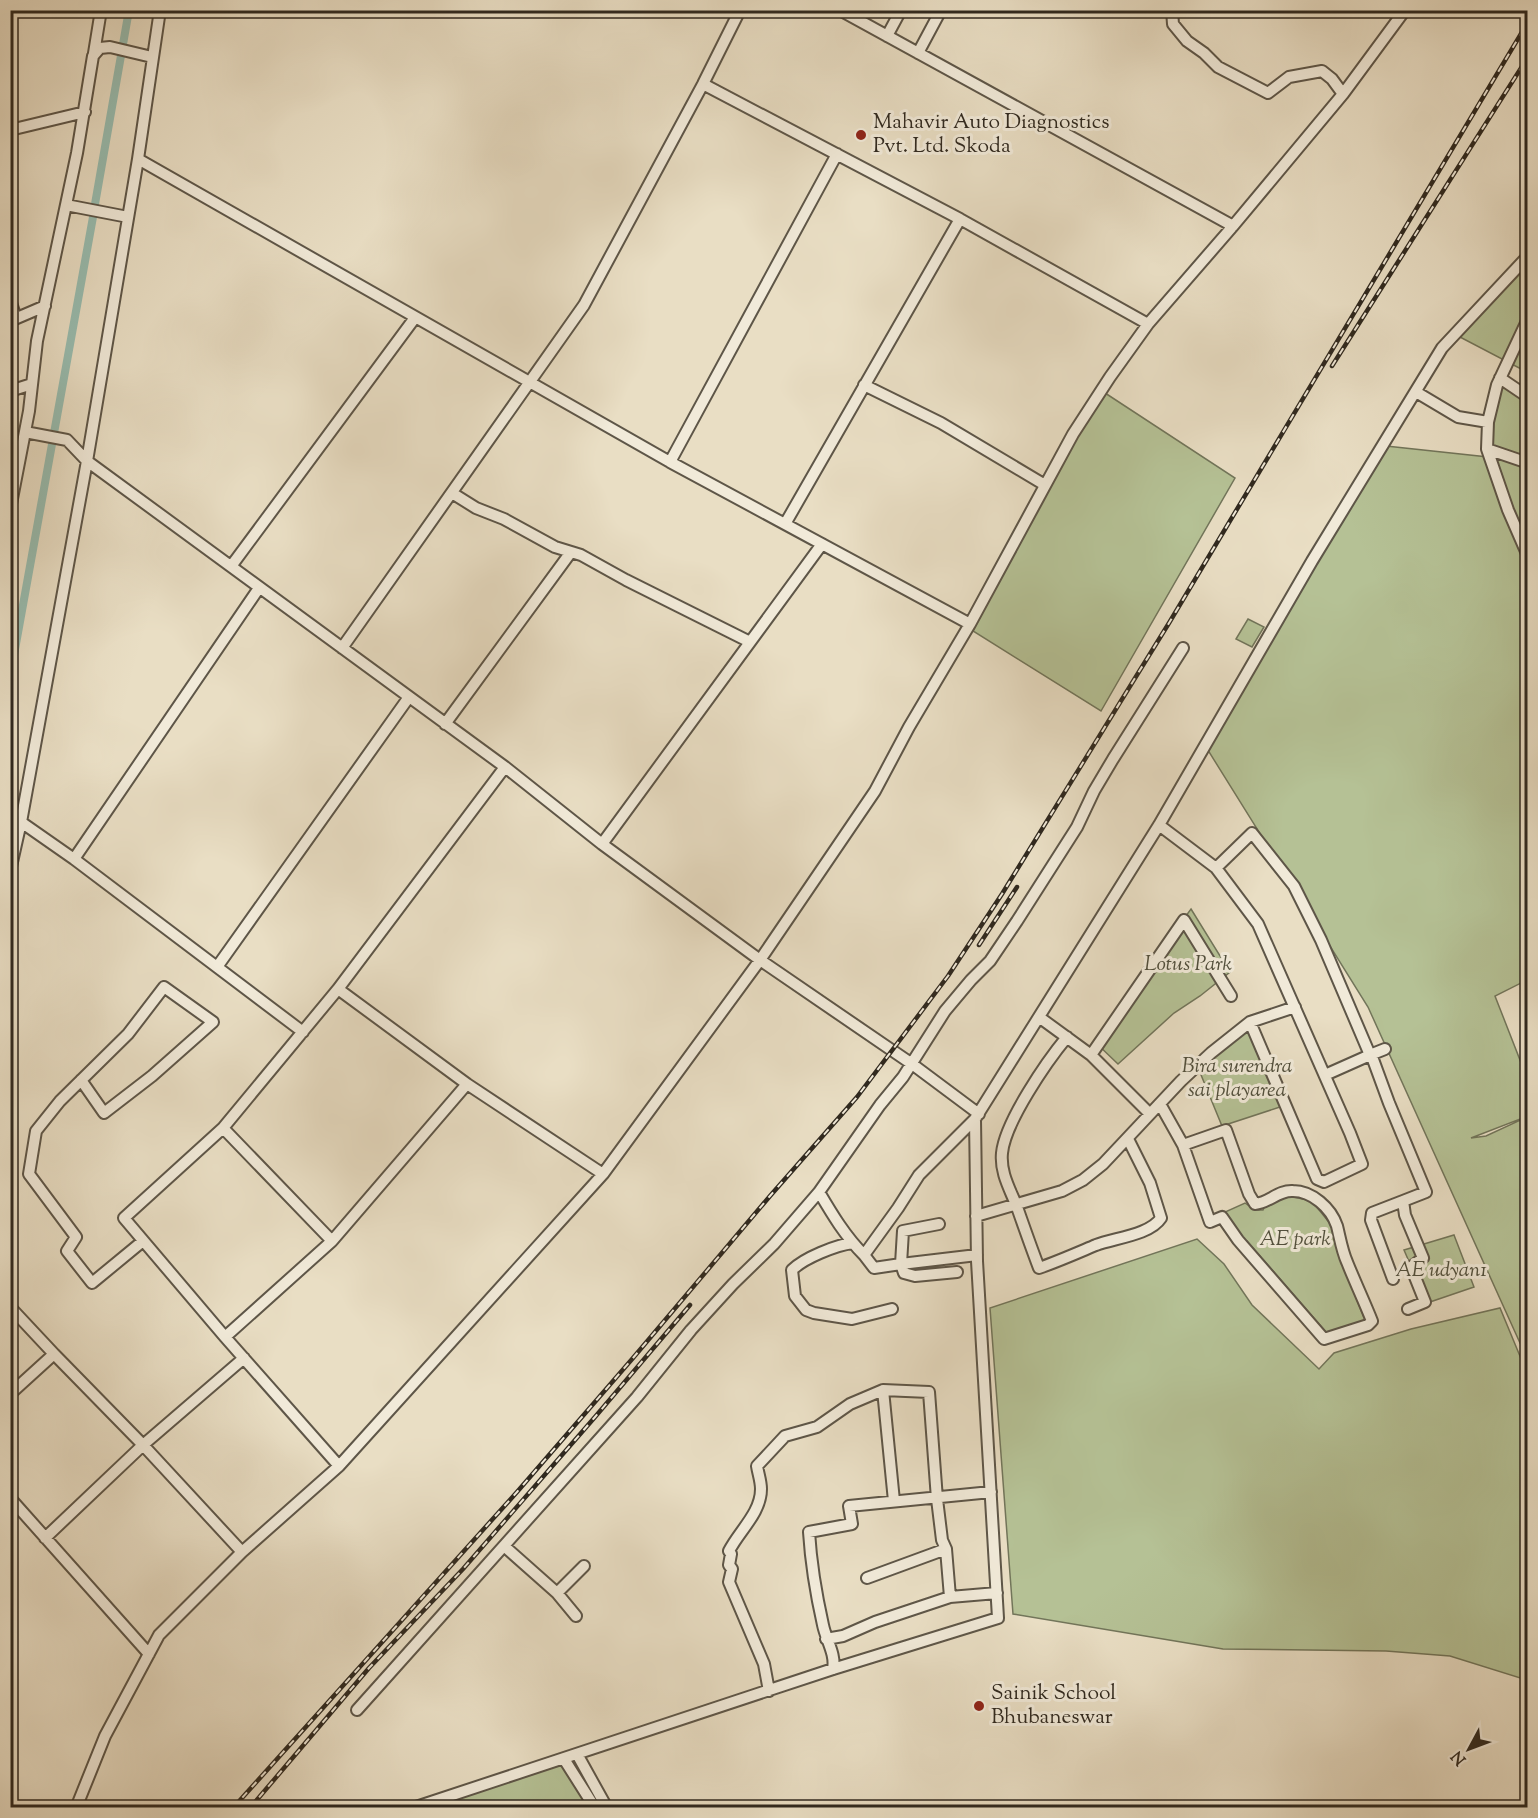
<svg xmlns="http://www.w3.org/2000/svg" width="1538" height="1818" font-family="'Sorts Mill Goudy',serif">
<rect width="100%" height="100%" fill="#e9dec4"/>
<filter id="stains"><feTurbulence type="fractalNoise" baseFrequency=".00333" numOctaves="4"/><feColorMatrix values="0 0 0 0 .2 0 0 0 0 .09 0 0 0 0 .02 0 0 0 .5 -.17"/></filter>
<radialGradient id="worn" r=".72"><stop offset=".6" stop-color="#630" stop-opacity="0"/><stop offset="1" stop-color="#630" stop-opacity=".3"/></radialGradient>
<path fill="#b5c195" stroke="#72755a" stroke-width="1.5" d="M1527,262L1528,360L1523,370L1458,336Z
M1500,378L1527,398L1528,555L1487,449Z
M1102,391L1235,478L1101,711L973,631L1071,441Z
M1386,446L1488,457L1527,556V980L1495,996L1527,1078L1528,1116L1471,1138L1486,1136L1527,1117L1528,1335L1520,1343L1368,1007L1206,747L1247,674L1295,601Z
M1248,619L1264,627L1252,647L1236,639Z
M1191,909L1230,972L1200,996L1174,1013L1118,1064L1096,1043L1142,975Z
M1249,1027L1283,1106L1222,1126L1199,1070Z
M1289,1196L1312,1201L1332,1226L1343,1266L1365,1320L1327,1333L1247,1241L1242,1244L1225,1212L1245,1203L1255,1210H1263L1267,1201Z
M1454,1235L1474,1287L1427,1303L1404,1250Z
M1197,1239L1224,1264L1252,1305L1319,1369L1334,1353L1411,1329L1500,1308L1527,1373V1680L1450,1656L1386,1651L1223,1649L1013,1614L990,1308Z
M569,1761L598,1807H462L454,1796Z"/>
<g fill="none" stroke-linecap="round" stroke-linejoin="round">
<path stroke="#98bcaf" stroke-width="8" d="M95,204L129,10
M10,677L93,217"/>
<g stroke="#5e5648" stroke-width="14">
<path id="minor" d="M840,10L1233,226
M1172,10L1173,24L1187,41L1204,53L1218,67L1268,93L1289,77L1322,71L1332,79L1343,94
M887,36L901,10
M94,53L101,10
M918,53L941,10
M703,84L960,219L785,524
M10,130L85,112
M138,159L670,462L970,624
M66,205L128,217
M960,219L1148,324
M10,300L16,318
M1528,319L1497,385L1488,422L1487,449L1508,510L1528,556
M10,321L45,306
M1500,378L1528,397
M864,385L941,423L1045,485
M10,391L32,384
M1416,392L1458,417L1488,422
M25,432L67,440L87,461L505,767L602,844L760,960L912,1064L979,1114
M1487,449L1528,463
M670,462L837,154
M452,493L476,508L504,519L555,547L581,555L626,580L750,642
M10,509L29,411L37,341L77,153L93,56L100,48L110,47L152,57
M232,565L414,319
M259,588L74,859L303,1032
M342,648L584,305L703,84L740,10
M445,724L571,552
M21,822L74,859
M1159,825L1216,868L1252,833L1294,886L1321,940L1370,1055L1385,1049
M602,844L822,544
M1216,868L1258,924L1350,1133L1362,1164L1324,1182L1317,1179L1250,1022
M10,871L21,822L87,461L138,159L160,10
M217,967L409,697
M338,989L223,1128L124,1218L225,1337L339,1466
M1039,1017L1091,1055
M1067,1037C1047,1061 1005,1122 1002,1153C1000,1173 1010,1189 1017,1207C1024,1227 1031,1247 1039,1268C1059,1261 1077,1253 1096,1245C1114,1238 1150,1235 1161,1218L1150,1183L1128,1139
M1371,1054L1389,1103L1426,1192L1403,1201L1405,1215L1423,1258L1411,1267L1425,1302L1408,1309
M1325,1075L1370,1055
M81,1080L104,1113L152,1076L213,1022L164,987L128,1034L60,1101L36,1131L29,1174L76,1237L67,1251L92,1283L143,1241
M467,1084L603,1174
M1160,1104L1183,1145L1210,1222L1222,1217L1238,1240L1324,1339L1368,1325L1372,1321C1364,1301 1355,1282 1347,1262C1342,1251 1340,1238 1337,1226C1331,1208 1312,1191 1293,1191C1278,1190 1269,1203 1255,1204L1249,1194L1226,1130L1183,1145
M1150,1114L1091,1055L1184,920L1231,996
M975,1119L919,1175L898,1208L864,1255C845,1236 832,1214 819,1192L880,1105L903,1077L945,1011L971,980L990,961L1017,921L1077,827L1094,791L1113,759L1183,648
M223,1128L332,1241
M976,1216L1062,1191L1083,1180L1103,1164L1181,1081L1211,1053L1250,1022L1295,1007
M853,1243C836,1245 804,1258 792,1270L795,1296L806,1310L814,1313L852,1319L892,1309
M864,1255L874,1268L901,1264L903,1231L939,1224
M957,1272L915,1276L904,1273L901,1264L977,1255
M1393,1279L1371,1220L1372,1213L1403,1201
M10,1307L54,1354
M225,1337L332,1241L467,1084L338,989L505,767
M10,1394L54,1354L143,1445L242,1552
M10,1498L149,1654
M45,1538L143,1445L244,1358
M504,1546L557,1593L576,1616
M946,1549L950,1597
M867,1578L946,1549L942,1540L937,1499L929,1392L883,1390L894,1501
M557,1593L584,1566
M826,1639L843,1636L875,1622L950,1597L997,1593
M833,1669C836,1654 826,1640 823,1625C816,1594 811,1564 809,1532L852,1524L849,1506L991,1492
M769,1691L764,1664L729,1582L732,1569L729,1565L731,1554L729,1551C739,1531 761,1513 761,1489C761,1481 758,1473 757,1466L785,1436L817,1427L850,1404L883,1390
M357,1710L637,1397L691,1330L733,1284L774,1244L819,1192
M577,1754L607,1808
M564,1759L595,1808
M76,1808L105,1736L159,1635L242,1552L339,1466L603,1174L760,960L875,791L909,727L970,624L1073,434L1110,377L1148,324L1233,226L1343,94L1405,10
M413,1808L833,1669L998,1618L977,1261L975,1119L1159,825L1312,561L1442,348L1528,256"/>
</g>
<use href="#minor" stroke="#f1ead9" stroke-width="10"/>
<g stroke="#30291f" stroke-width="4.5">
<path id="rail" d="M1332,366L1528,57
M979,945L1017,887
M233,1808L517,1492L633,1358L770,1196L857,1097L948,976L1002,894L1169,623L1528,22
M250,1808L369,1668L463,1569L595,1417L690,1305"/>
</g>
<use href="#rail" stroke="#f1ead9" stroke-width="2" stroke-dasharray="7" stroke-linecap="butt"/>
</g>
<g fill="#8f2418" stroke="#f1ead9" stroke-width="2">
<circle cx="861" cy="135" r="6"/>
<circle cx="979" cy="1706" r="6"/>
</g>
<g text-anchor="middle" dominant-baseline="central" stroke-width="6" stroke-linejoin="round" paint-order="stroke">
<g font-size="21" fill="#30291f" stroke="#f1ead9" text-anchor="start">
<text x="873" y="123">Mahavir Auto Diagnostics<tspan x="873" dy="24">Pvt. Ltd. Skoda</tspan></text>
<text x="991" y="1694">Sainik School<tspan x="991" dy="24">Bhubaneswar</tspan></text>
</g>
<g font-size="21" font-style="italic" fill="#514f3c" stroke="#f1ead9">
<text x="1188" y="965">Lotus Park</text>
<text x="1237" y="1067">Bira surendra<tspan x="1237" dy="24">sai playarea</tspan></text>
<text x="1295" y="1240">AE park</text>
<text x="1441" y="1271">AE udyan1</text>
</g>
</g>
<rect width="1538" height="1818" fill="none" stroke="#e9dec4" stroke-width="36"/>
<rect x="12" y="12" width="1514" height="1794" fill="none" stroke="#30291f" stroke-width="3"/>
<rect x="18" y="18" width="1502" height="1782" fill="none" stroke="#30291f" stroke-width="1.5"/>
<g transform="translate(1469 1749) rotate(229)" stroke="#f1ead9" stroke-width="4.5" paint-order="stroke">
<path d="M0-4.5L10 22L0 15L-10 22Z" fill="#30291f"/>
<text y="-9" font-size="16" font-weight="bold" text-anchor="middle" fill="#30291f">N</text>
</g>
<rect width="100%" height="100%" filter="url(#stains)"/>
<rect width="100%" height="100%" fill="url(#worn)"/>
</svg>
